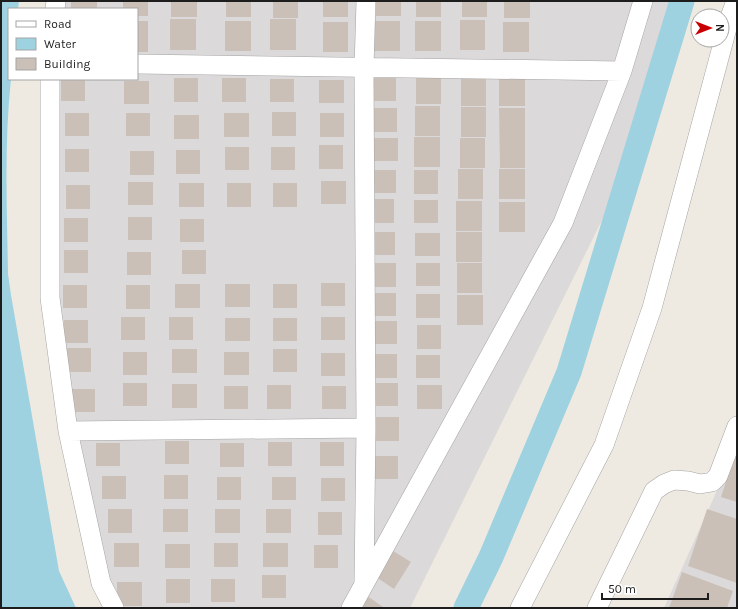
<svg xmlns="http://www.w3.org/2000/svg" width="738" height="609" font-family="Karla,sans-serif">
<rect width="100%" height="100%" fill="#efeae1"/>
<path fill="#dbd9d9" d="M57,1H672L606,212L410,608H111L57,381L47,79H137V9H56Z
M737,436V608H664L715,495Z"/>
<path fill="#9ed2e0" d="M1,1H19L18,9H9V79H11C4,144 7,209 8,274L11,295L59,571L76,608H1Z"/>
<g fill="none" stroke-linecap="round" stroke-linejoin="round">
<path stroke="#9ed2e0" stroke-width="25" d="M466,608L491,557L569,372L682,1"/>
</g>
<path fill="#cbc0b7" d="M71,1H97V9H71Z
M123,1H148V16H137V9H123Z
M171,1H197V17H171Z
M226,1H251V17H226Z
M273,1H298V18H273Z
M323,1H348V17H323Z
M376,1H401V16H376Z
M416,1H441V17H416Z
M462,1H487V17H462Z
M504,1H530V18H504Z
M170,19H196V50H170Z
M270,19H296V50H270Z
M460,20H485V50H460Z
M137,21H148V52H137Z
M225,21H251V51H225Z
M374,21H400V51H374Z
M415,21H441V51H415Z
M323,22H348V52H323Z
M503,22H529V52H503Z
M416,74H441V104H416Z
M461,76H486V106H461Z
M499,76H525V106H499Z
M174,78H198V102H174Z
M222,78H246V102H222Z
M372,78H396V101H372Z
M61,79H85V101H61Z
M270,79H294V102H270Z
M319,80H344V103H319Z
M124,81H149V104H124Z
M415,106H440V136H415Z
M461,107H486V137H461Z
M372,108H397V132H372Z
M499,108H525V168H500Z
M272,112H296V136H272Z
M65,113H89V136H65Z
M126,113H150V136H126Z
M224,113H249V137H224Z
M320,113H344V137H320Z
M174,115H199V139H174Z
M414,137H440V167H414Z
M374,138H398V161H374Z
M460,138H485V168H460Z
M319,145H343V169H319Z
M225,147H249V170H225Z
M271,147H295V170H271Z
M65,149H89V172H65Z
M176,150H200V174H176Z
M130,151H154V175H130Z
M458,169H483V199H458Z
M499,169H525V199H499Z
M372,170H396V193H372Z
M414,170H438V194H414Z
M321,181H346V204H321Z
M128,182H153V205H128Z
M179,183H204V207H179Z
M227,183H251V207H227Z
M273,183H297V207H273Z
M66,185H90V209H66Z
M370,199H394V223H370Z
M414,200H438V223H414Z
M456,201H482V231H456Z
M499,202H525V232H499Z
M128,217H152V240H128Z
M64,218H88V242H64Z
M180,219H204V242H180Z
M371,232H395V255H371Z
M456,232H482V262H456Z
M415,233H440V256H415Z
M64,250H88V273H64Z
M182,250H206V274H182Z
M127,252H151V275H127Z
M372,263H396V287H372Z
M416,263H440V286H416Z
M457,263H482V293H457Z
M321,283H345V306H321Z
M175,284H200V308H175Z
M225,284H250V307H225Z
M273,284H297V308H273Z
M63,285H87V308H63Z
M126,285H150V309H126Z
M372,293H396V316H372Z
M416,294H440V318H416Z
M457,295H483V325H457Z
M121,317H145V340H121Z
M169,317H193V340H169Z
M321,317H345V340H321Z
M225,318H250V341H225Z
M273,318H297V341H273Z
M64,320H88V343H64Z
M373,321H397V344H373Z
M417,325H441V349H417Z
M67,348H91V372H67Z
M172,349H197V373H172Z
M273,349H297V372H273Z
M123,352H147V375H123Z
M224,352H249V375H224Z
M321,353H345V376H321Z
M373,354H397V378H373Z
M416,355H440V378H416Z
M123,383H147V406H123Z
M374,383H398V406H374Z
M172,384H197V408H172Z
M267,385H291V409H267Z
M417,385H442V409H417Z
M224,386H248V409H224Z
M322,386H346V409H322Z
M71,389H95V412H71Z
M375,417H399V441H375Z
M165,441H189V464H165Z
M268,442H292V466H268Z
M320,442H344V466H320Z
M96,443H120V466H96Z
M220,443H244V467H220Z
M737,448V502L721,497Z
M374,456H398V479H374Z
M164,475H188V499H164Z
M102,476H126V499H102Z
M217,477H241V500H217Z
M272,477H296V500H272Z
M321,478H345V501H321Z
M108,509H132V533H108Z
M163,509H188V532H163Z
M215,509H240V533H215Z
M266,509H291V533H266Z
M707,509L737,519V583L688,566Z
M318,512H342V535H318Z
M114,543H139V567H114Z
M214,543H238V567H214Z
M263,543H288V567H263Z
M165,544H190V568H165Z
M314,545H338V568H314Z
M390,549L411,562L394,589L373,575Z
M682,572L733,591L727,608H669Z
M262,575H286V598H262Z
M166,579H190V603H166Z
M211,579H235V602H211Z
M117,582H142V606H117Z
M363,593L383,607L382,608H353Z"/>
<g fill="none" stroke-linecap="round" stroke-linejoin="round">
<g stroke="#a4a4a4" stroke-width="20">
<path id="minor" d="M55,9L56,1
M137,64L622,71
M50,79V298L68,431L101,583L114,608
M68,431L366,428
M364,582L366,428L364,68L366,1
M351,608L563,223L622,71L643,1
M520,608L604,445L652,308L730,17L736,1
M597,608L654,491L664,484L674,480L688,481L700,484L712,482L718,476L737,426"/>
</g>
<use href="#minor" stroke="#fff" stroke-width="19"/>
</g>
<rect width="738" height="609" fill="none" stroke="#1d1d1d" stroke-width="4"/>
<rect x="8" y="8" width="130" height="72" fill="#ffffff" stroke="#a5a5a5"/>
<rect x="16" y="21" width="20" height="6" fill="#ffffff" stroke="#a5a5a5"/>
<text x="44" y="28" font-size="12" fill="#1d1d1d">Road</text>
<rect x="16" y="38" width="20" height="12" fill="#9ed2e0" stroke="#a5a5a5"/>
<text x="44" y="48" font-size="12" fill="#1d1d1d">Water</text>
<rect x="16" y="58" width="20" height="12" fill="#cbc0b7" stroke="#a5a5a5"/>
<text x="44" y="68" font-size="12" fill="#1d1d1d">Building</text>
<g transform="translate(710 28) rotate(90)"><circle r="19" fill="#ffffff" stroke="#a5a5a5"/>
<path d="M0-3L7 15L0 10L-7 15Z" fill="#c90004"/>
<text y="-6" font-size="11" font-weight="bold" text-anchor="middle" fill="#1d1d1d">N</text>
</g>
<path d="M602 593v6h106v-6" fill="none" stroke="#1d1d1d" stroke-width="2"/>
<text x="608" y="593" font-size="12" fill="#1d1d1d" stroke="#ffffff" stroke-width="3" paint-order="stroke">50 m</text>
</svg>
